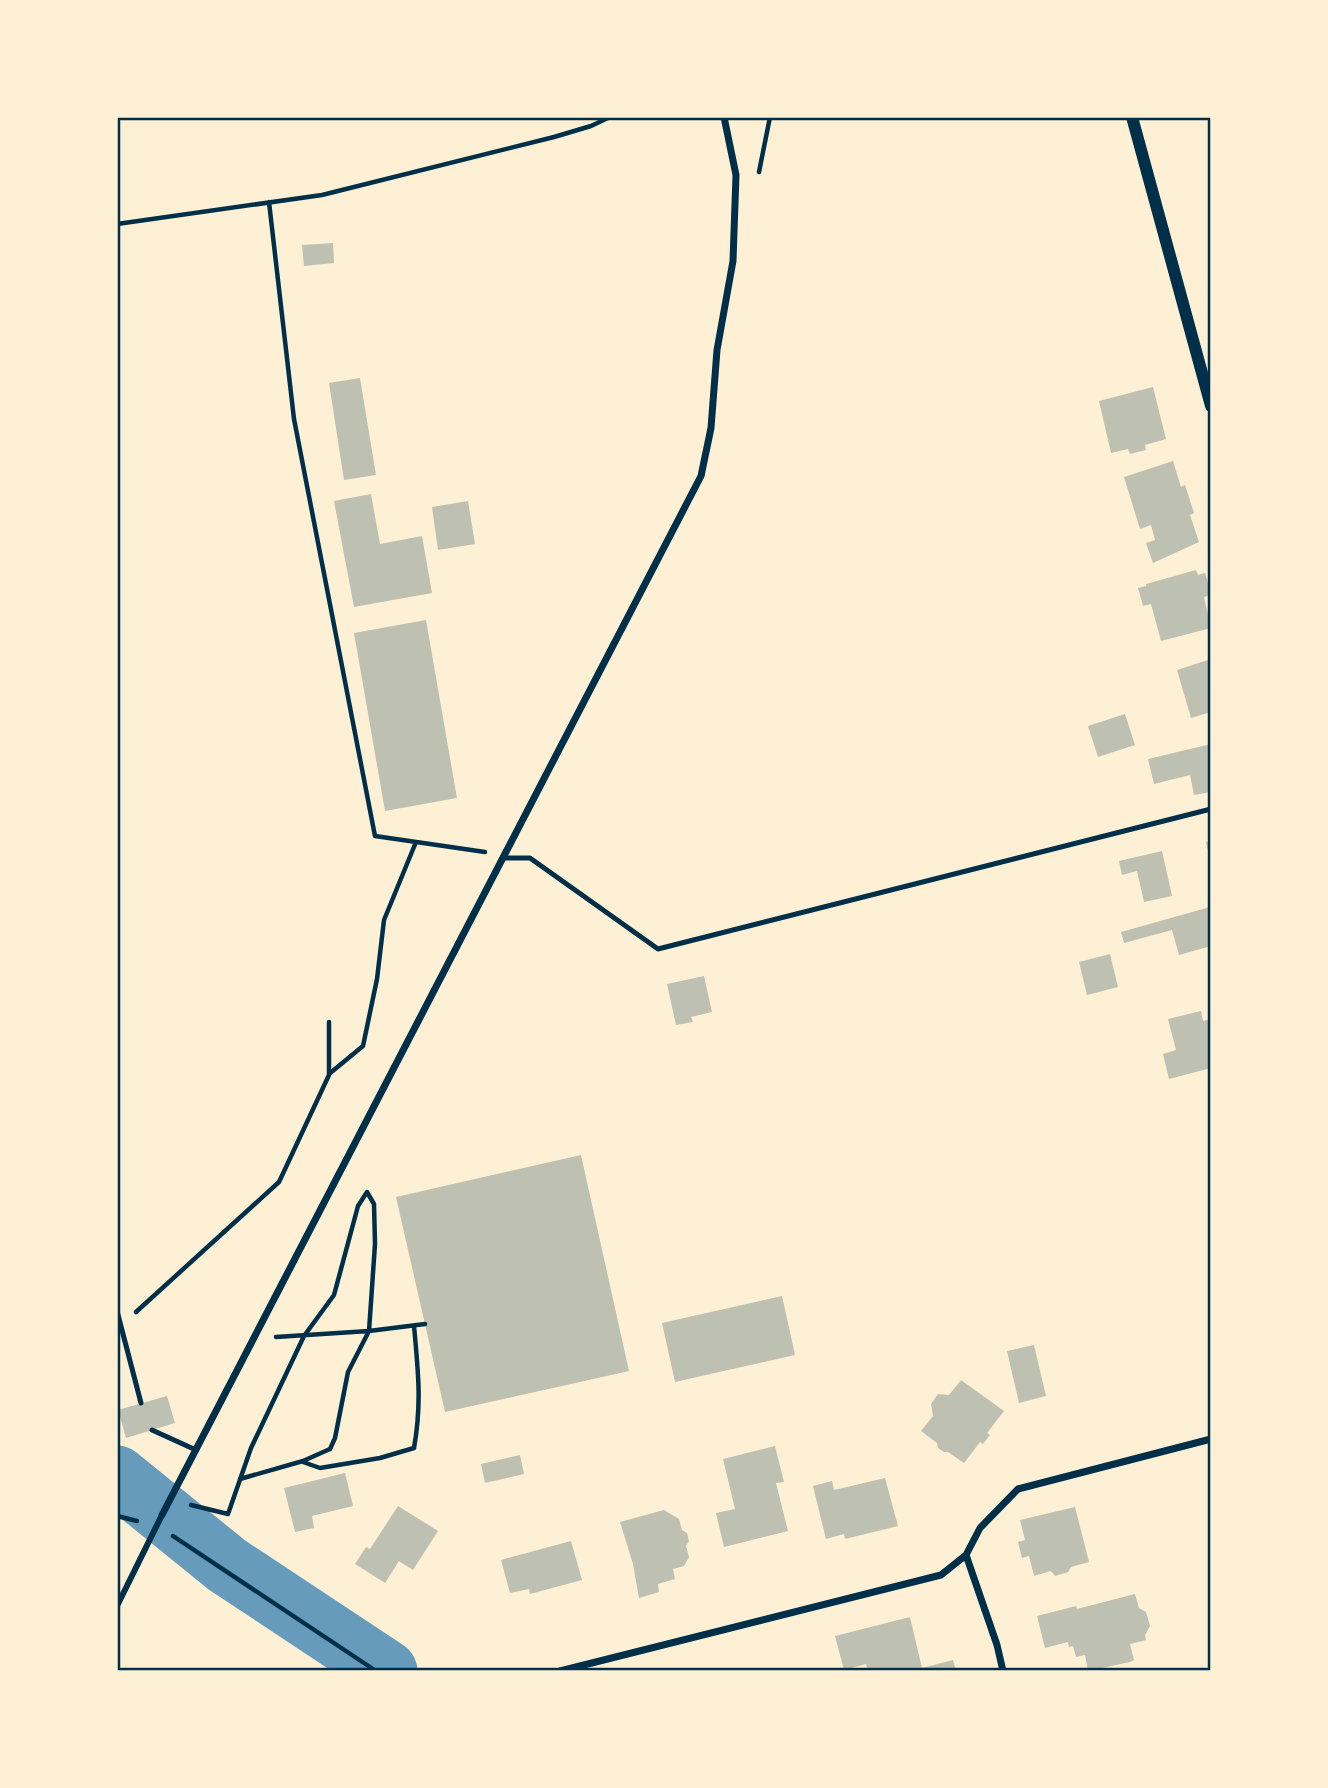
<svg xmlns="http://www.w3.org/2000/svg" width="1328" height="1788" font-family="Bitter,serif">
<rect width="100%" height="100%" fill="#fdf0d5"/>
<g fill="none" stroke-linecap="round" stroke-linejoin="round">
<path stroke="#669bbc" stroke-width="61" d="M117,1476L227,1565L387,1671"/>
</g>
<path fill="#bec0b2" d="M333,243L334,263L304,266L302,245Z
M360,378L376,475L344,480L329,383Z
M1153,387L1166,439L1145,445L1146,450L1130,454L1128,449L1111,453L1099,401Z
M1173,461L1181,487L1185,485L1194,513L1190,515L1199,542L1153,563L1146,543L1155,540L1151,525L1140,529L1124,477Z
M371,494L380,544L422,536L432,593L354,607L334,501Z
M468,501L475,544L438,550L432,507Z
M1196,570L1198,575L1205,573L1211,593V595L1204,597L1211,628L1161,641L1151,604L1143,606L1138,588L1146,586V584Z
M426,620L457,798L385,811L354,633Z
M1211,659V712L1191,718L1177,670Z
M1125,714L1135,745L1098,757L1088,726Z
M1211,744V792L1194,795L1190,775L1154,784L1148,759Z
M1211,841V859H1210L1206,842Z
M1162,851L1172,896L1144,902L1137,871L1122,875L1119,861Z
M1210,907L1211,946L1179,955L1172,930L1124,943L1121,932Z
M1110,954L1118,987L1087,995L1079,962Z
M704,976L712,1012L691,1017L693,1022L676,1025L667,984Z
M1201,1011L1203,1021L1211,1019V1068L1169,1079L1163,1054L1176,1050L1168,1019Z
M581,1155L629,1371L445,1412L396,1197Z
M782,1296L795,1355L675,1382L662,1323Z
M1034,1345L1046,1396L1019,1403L1007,1351Z
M961,1380L1004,1411L987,1433L990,1435L983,1444L980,1442L964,1463L948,1452H944L938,1448L937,1443L921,1431L933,1416L931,1404L938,1394L949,1395Z
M167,1396L175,1423L126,1438L118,1410Z
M775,1446L784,1482L776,1483L788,1531L724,1547L716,1513L735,1509L723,1459Z
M520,1455L524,1474L485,1483L481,1464Z
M345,1473L353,1506L312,1516L314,1528L295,1532L284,1488Z
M885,1478L898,1526L845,1539L844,1534L826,1539L813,1486L832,1481L834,1490Z
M398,1506L438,1531L413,1570L399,1561L385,1583L355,1564L366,1547L370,1549Z
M1075,1507L1089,1562L1071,1567L1068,1572L1055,1576L1051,1571L1034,1576L1029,1556L1022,1558L1018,1542L1025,1540L1020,1520Z
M664,1510L679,1519L682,1530L687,1533L689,1541L686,1546L689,1557L684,1566L673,1569L675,1579L658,1584L659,1592L639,1598L633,1564L620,1522Z
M571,1541L582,1580L530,1594L529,1589L510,1593L501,1560Z
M1135,1594L1139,1608L1146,1612L1150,1626L1145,1635L1146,1640L1130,1644L1134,1660L1130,1662L1088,1671L1085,1655L1076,1657L1073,1646L1069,1647L1068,1642L1045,1648L1037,1616L1076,1606L1077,1609Z
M910,1617L922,1668L953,1660L956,1671H868L866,1664L844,1670L835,1636Z"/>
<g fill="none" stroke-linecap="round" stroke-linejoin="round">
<path stroke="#003049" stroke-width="4.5" d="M759,172L770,117
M269,202L294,419L375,836L485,852
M117,224L322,195L554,137L591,126L610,117
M329,1074L363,1046L377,979L384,920L416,842
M136,1312L279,1182L329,1075V1022
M276,1337L369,1331L425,1324
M303,1462L320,1468L380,1458L414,1448C422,1403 418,1370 414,1326
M191,1505L228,1514L251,1448L304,1336L334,1295L358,1206L367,1192L374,1204L375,1244L369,1331L348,1372L335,1438L330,1449L303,1461L240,1479
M117,1516L137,1521
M173,1536L376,1671"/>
<path stroke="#003049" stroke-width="5" d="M503,858H530L658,949L1211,809
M117,1311L141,1403
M152,1430L196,1450"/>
<path stroke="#003049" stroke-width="6" d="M117,1606L162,1515"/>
<path stroke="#003049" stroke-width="7" d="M162,1515L701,476L711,428L717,350L733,261L736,175L724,117
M966,1555L997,1645L1003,1671
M560,1671L941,1575L966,1555L980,1528L1018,1489L1211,1439"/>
<path stroke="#003049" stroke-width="12" d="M1132,117L1211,406"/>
</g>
<rect width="1328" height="1788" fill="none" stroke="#fdf0d5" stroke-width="238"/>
<rect x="119" y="119" width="1090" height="1550" fill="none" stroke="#003049" stroke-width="2.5"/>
</svg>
